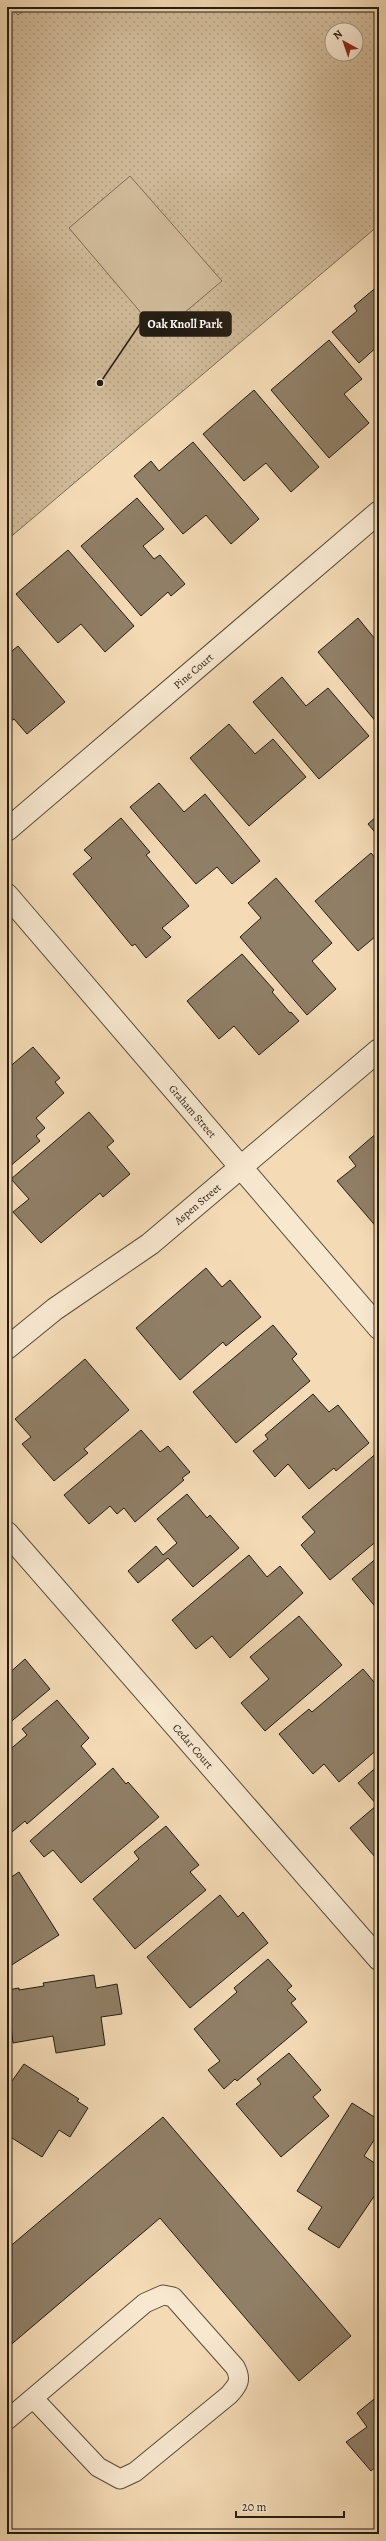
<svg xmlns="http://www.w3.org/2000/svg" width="386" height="2541" font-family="Alegreya,serif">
<defs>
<pattern id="park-dots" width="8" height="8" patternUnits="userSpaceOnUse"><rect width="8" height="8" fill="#d1bb9a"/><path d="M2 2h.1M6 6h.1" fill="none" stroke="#b3a084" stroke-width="1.8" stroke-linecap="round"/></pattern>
</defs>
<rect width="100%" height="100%" fill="#f4dbb6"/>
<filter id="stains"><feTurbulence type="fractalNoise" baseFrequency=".005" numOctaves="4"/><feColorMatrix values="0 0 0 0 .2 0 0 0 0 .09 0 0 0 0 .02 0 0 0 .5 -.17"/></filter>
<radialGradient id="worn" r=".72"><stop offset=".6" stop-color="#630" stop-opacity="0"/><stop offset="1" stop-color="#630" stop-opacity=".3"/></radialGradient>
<path fill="url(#park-dots)" stroke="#7a6c56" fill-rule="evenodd" d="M7,7H379V225L7,540ZM332,30H356V54H332Z"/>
<path fill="#d1bb9a" stroke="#7a6c56" d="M11,7H28L18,15Z
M130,176L222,281L159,334L69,228Z"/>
<path fill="#907f67" stroke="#241c12" d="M379,285V345L359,363L332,332L357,311L354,306Z
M329,340L362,379L344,394L369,423L329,458L271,390Z
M254,390L319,467L291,492L266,463L244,481L203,434Z
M193,442L259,519L231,544L206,515L183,534L134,476L151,461L159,471Z
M137,498L164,529L143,546L154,559L160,555L185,584L171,596L168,592L141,616L81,546Z
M68,550L134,626L105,652L81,624L58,643L16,594Z
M358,618L379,644L377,723L318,652Z
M18,646L65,702L27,734L14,719L7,724V655Z
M282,677L306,706L328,688L369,736L319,779L253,702Z
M229,724L255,754L273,739L306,777L249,826L190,758Z
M159,783L184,812L205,794L260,861L232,884L217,867L196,884L130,807Z
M379,814V837L368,824Z
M121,818L150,852L146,855L189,906L162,928L171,937L146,958L135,944L132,946L73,874L92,858L84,850Z
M371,853L379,862V939L376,936L358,951L315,901Z
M276,878L332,943L312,961L336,989L307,1015L240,937L261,918L248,903Z
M242,954L274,990L272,992L290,1013L291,1012L299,1021L259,1055L234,1026L219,1039L187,1001Z
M33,1047L60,1078L55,1082L64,1093L36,1118L45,1128L36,1136L40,1141L9,1167L7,1164V1069Z
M89,1112L114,1141L107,1147L130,1174L103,1197L100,1193L41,1243L13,1212L29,1199L11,1179Z
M379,1131V1230L337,1181L356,1166L349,1157Z
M206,1268L222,1287L230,1280L261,1317L226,1346L223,1342L180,1380L136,1328Z
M273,1325L297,1354L292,1359L310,1381L236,1443L193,1392Z
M85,1359L129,1410L84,1449L88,1453L54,1481L22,1444L31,1437L15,1419Z
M313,1394L329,1412L338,1405L369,1443L336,1471L334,1468L309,1489L288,1464L275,1477L253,1451L268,1439L265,1435Z
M141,1430L160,1452L168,1446L190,1472L182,1478L184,1480L135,1522L124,1508L117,1514L110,1506L89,1524L64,1495Z
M379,1451V1539L330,1580L301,1545L315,1532L302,1517Z
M187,1494L207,1518L210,1515L239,1548L193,1587L168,1558L138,1583L128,1571L156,1546L163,1555L177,1543L157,1519Z
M249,1555L267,1577L280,1566L303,1593L230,1658L212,1636L196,1649L172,1620Z
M379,1556V1611L352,1579Z
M299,1616L342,1665L265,1731L241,1703L269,1679L250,1657Z
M25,1659L50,1689L7,1725V1675Z
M363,1669L379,1688V1748L339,1782L324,1764L313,1774L279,1734L309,1709L312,1712Z
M57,1700L89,1738L81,1746L96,1764L27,1824L25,1821L12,1832L7,1826V1752L27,1735L22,1729Z
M379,1765V1853L375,1857L350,1828L377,1805L358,1783Z
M113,1768L126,1784L128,1782L159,1817L81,1883L53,1850L44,1857L30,1841Z
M166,1826L199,1865L190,1872L206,1890L135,1949L93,1899L139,1859L134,1852Z
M19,1872L59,1935L7,1968V1880Z
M220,1895L238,1917L243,1912L268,1943L190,2008L147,1957Z
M268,1959L292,1986L287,1990L296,1999L291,2003L307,2022L237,2081L235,2079L224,2089L208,2070L220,2061L194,2029L237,1992L234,1988Z
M94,1975L96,1988L117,1984L122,2014L101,2017L105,2045L56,2053L53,2036L13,2043L7,1990L19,1988V1990L44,1986L43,1983Z
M289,2053L321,2090L313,2097L329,2116L281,2157L236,2104L261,2084L257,2079Z
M24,2064L79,2099L77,2101L88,2108L70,2137L59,2130L42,2157L12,2138L10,2141L7,2139V2078L12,2081Z
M352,2103L379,2120V2132L364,2156L379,2166V2189L339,2248L308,2229L322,2207L297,2191Z
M163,2117L351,2336L299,2381L160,2218L7,2348V2249Z
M379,2395V2464L371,2471L346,2442L367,2427L357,2413Z"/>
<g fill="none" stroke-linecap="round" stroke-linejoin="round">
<g stroke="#584c3b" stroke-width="21">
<path id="service" d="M7,2420L145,2303L163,2295L173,2297L235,2367C242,2380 238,2385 229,2395L135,2472L120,2479L98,2467L33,2398"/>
</g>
<g stroke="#584c3b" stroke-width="24">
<g id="minor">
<path id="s1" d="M7,830L379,512"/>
<path d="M241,1167L379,1050"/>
<path id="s2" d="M7,1533L379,1959"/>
</g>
</g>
<g stroke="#584c3b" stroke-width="24">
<g id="tertiary">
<path id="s3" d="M7,895L379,1328"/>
<path id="s4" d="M7,1348L55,1309L150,1244L241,1167"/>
</g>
</g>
<use href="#service" stroke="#f8e8d0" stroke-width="19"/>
<use href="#minor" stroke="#f8e8d0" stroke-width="22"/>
<use href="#tertiary" stroke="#f8e8d0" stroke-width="22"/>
</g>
<g text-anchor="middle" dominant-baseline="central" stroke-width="3" stroke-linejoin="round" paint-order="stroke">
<g font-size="11" fill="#241c12" stroke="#f8e8d0">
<text stroke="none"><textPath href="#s1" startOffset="245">Pine Court</textPath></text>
<text stroke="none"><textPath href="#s3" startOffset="285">Graham Street</textPath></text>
<text stroke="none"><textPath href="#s4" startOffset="239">Aspen Street</textPath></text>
<text stroke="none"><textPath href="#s2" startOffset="283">Cedar Court</textPath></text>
</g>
</g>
<path fill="none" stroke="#241c12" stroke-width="1.5" d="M100 383L140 324"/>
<circle fill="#241c12" stroke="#f8e8d0" stroke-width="1.5" cx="100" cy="383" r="4"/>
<rect fill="#241c12" stroke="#241c12" stroke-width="1.5" x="140" y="312" width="91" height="24" rx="4"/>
<g font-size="12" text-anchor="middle" font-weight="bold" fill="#fff">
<text x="185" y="328">Oak Knoll Park</text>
</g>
<rect width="386" height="2541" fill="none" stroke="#f4dbb6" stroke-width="24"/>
<rect x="8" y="8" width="370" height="2525" fill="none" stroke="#241c12" stroke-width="2"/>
<rect x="12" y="12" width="362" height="2517" fill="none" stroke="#241c12"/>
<g transform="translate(344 42) rotate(320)"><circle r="19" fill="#f8e8d0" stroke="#a39684"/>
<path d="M0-3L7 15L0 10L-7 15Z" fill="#8f2418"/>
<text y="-6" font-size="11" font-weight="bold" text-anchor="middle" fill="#241c12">N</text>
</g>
<path d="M236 2511v6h108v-6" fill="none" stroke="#241c12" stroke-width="2"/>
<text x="242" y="2511" font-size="12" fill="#241c12" stroke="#f8e8d0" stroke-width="3" paint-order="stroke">20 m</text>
<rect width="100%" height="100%" filter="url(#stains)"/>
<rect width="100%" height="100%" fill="url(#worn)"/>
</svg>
